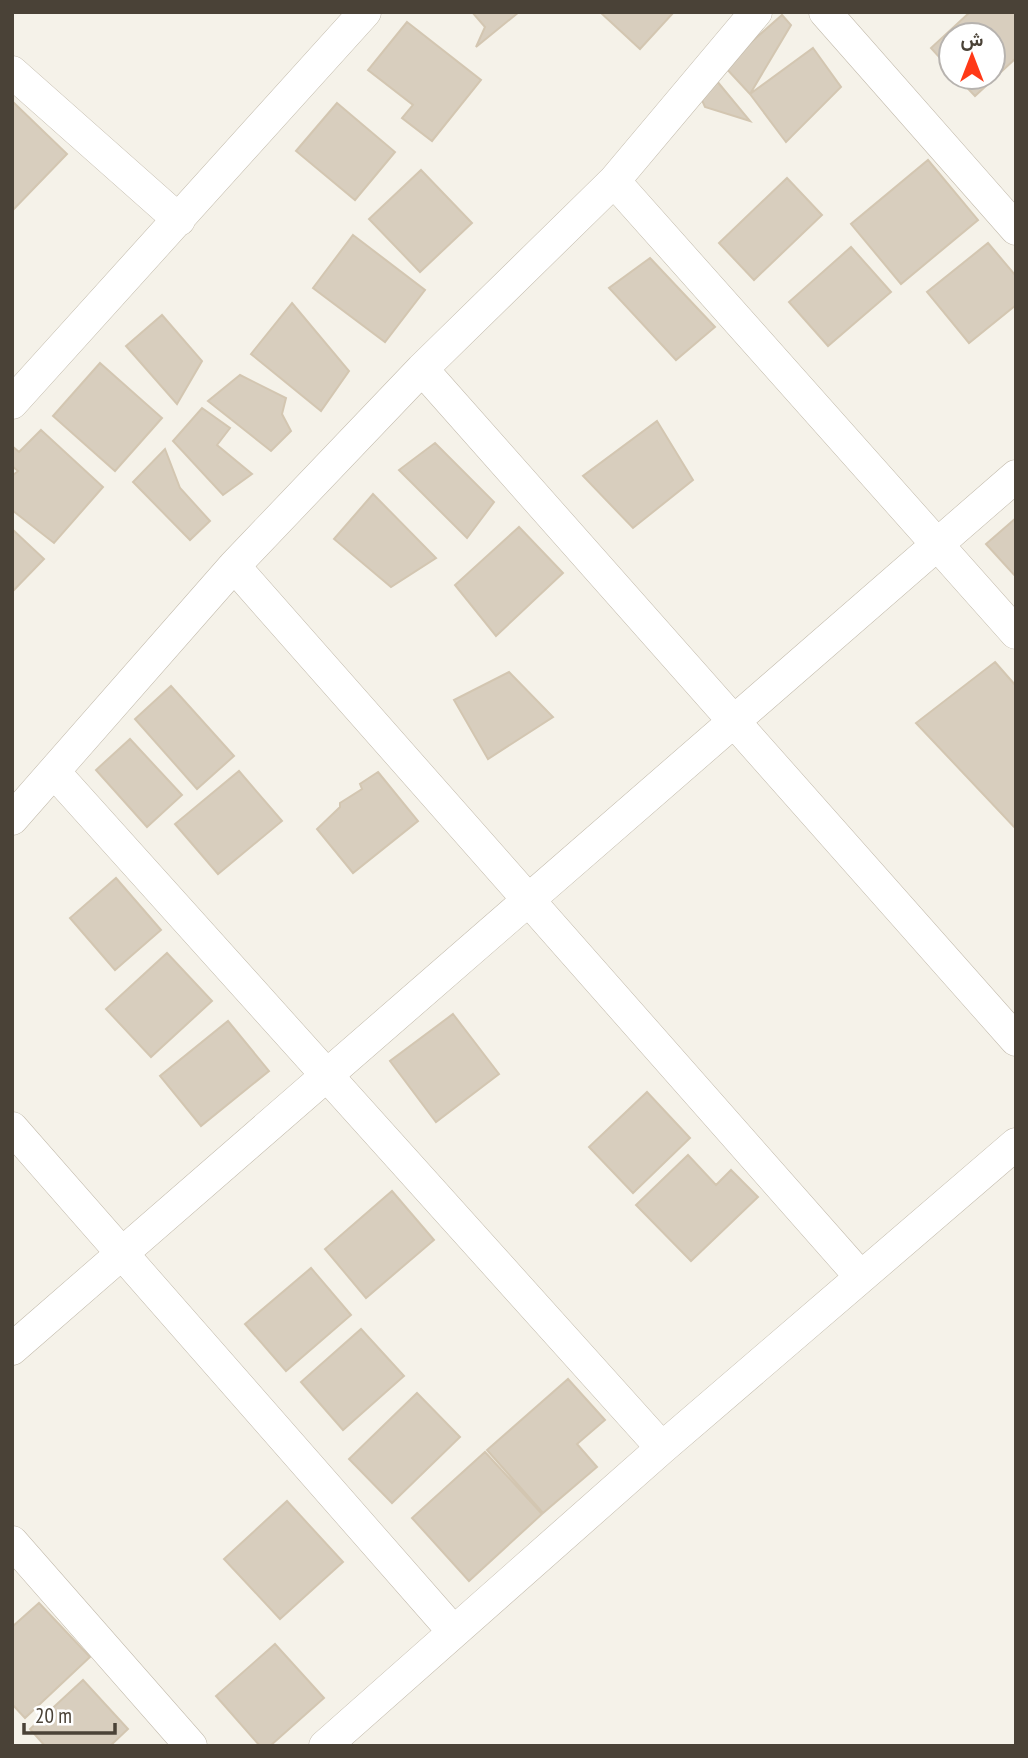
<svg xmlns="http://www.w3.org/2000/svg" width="1028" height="1758" font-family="'PT Sans Narrow',Vazirmatn,sans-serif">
<rect width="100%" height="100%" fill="#f5f2e9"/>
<path fill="#d8cebe" stroke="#d3c6b1" stroke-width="2" d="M472,12H519L476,47L485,27Z
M600,12H674L640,49Z
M970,12H1016V58L975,96L957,77H993V35H951V70L931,48Z
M782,15L791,25L750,94L724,66Z
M407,22L481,80L432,141L402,118L413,105L368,70Z
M813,48L841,87L786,142L750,94Z
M716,80L750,121L705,107L697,89Z
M12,101L67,154L12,211Z
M337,103L395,152L355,200L296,151Z
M928,160L978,220L901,284L851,224Z
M421,170L472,223L420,272L369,219Z
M787,178L822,215L754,280L719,243Z
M353,235L425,290L385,342L313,288Z
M988,243L1016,276V305L969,343L927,292Z
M851,247L891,292L828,346L789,302Z
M650,258L715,327L676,360L609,288Z
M292,303L349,371L321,411L251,354Z
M162,315L202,361L177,404L126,346Z
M100,363L162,418L115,471L53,416Z
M240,375L286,398L282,414L291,431L271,451L208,401Z
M202,408L230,428L217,445L252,474L223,495L173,441Z
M657,421L693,480L633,528L583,476Z
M41,430L103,487L54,543L12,510V476L18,471L12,466V446L19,452Z
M435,443L494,502L467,538L399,470Z
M165,449L180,488L210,521L190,540L133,482Z
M373,494L436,558L391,587L334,539Z
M1016,518V577L986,544Z
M519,527L563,573L496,636L455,585Z
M12,529L44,559L12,592Z
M995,662L1016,686V829L916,723Z
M509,672L553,717L488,759L454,700Z
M171,686L234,756L197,789L135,719Z
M130,739L182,795L147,827L96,770Z
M239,771L282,821L218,874L175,824Z
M378,772L418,821L353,873L317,829L340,807V803L362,789L360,784Z
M116,878L161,930L115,970L70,918Z
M167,953L212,1001L151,1057L106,1009Z
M453,1014L499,1074L436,1122L390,1061Z
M228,1021L269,1071L201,1126L160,1076Z
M647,1092L690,1138L633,1193L589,1147Z
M688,1155L716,1185L731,1170L758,1197L691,1261L636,1205Z
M392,1191L434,1240L366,1298L325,1249Z
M311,1268L351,1315L286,1371L245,1324Z
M361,1329L404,1376L343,1430L301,1382Z
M568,1379L605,1420L577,1444L597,1467L543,1513L487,1450Z
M417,1393L460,1437L392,1503L349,1459Z
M485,1452L542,1514L469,1581L412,1518Z
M287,1501L343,1562L280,1619L224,1559Z
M39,1603L90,1657L25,1718L12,1704V1627Z
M275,1644L324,1698L270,1746H260L216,1696Z
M83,1680L128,1729L110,1746H45L30,1729Z"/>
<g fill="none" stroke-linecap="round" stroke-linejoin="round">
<g stroke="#c2baab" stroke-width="33">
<path id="minor" d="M825,12L1016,229
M12,72L179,220
M614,181L1016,633
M422,369L1016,1040
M12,403L365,12
M234,566L860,1276
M55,773L662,1448
M12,819L234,566L422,369L614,181L756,12
M12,1128L453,1631
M12,1349L1016,476
M12,1542L191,1746
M325,1746L662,1448L1016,1144"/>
</g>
<use href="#minor" stroke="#fff" stroke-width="32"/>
</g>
<rect width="1028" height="1758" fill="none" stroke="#4a4237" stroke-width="28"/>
<g transform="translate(972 56)"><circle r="33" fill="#ffffff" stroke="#b7b3af" stroke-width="2"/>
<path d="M0-5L12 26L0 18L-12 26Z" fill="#ff3917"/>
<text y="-10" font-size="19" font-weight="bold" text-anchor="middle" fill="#4a4237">ش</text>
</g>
<path d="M24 1723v10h91v-10" fill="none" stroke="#4a4237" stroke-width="3.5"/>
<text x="35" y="1723" font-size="21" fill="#4a4237" stroke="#ffffff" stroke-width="5" paint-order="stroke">20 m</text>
</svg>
